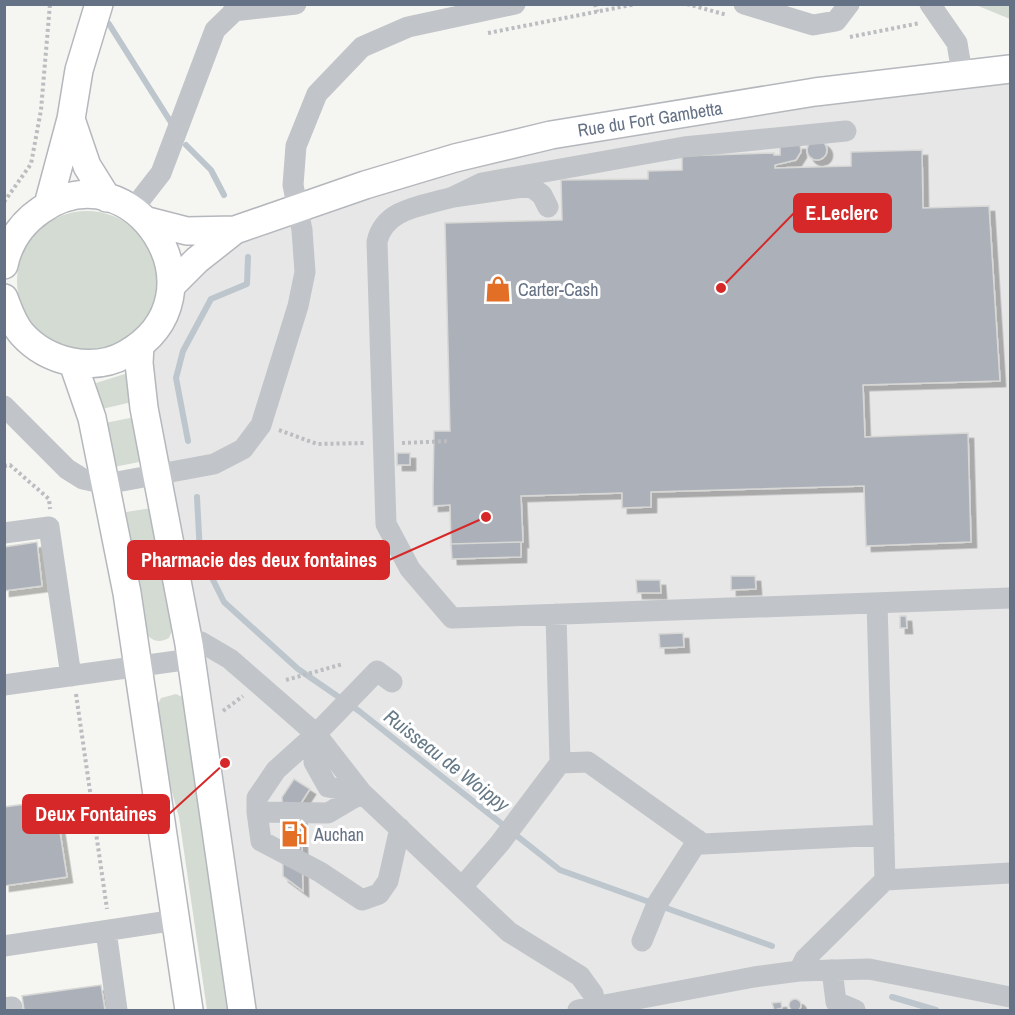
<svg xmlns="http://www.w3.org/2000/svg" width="1015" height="1015" font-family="'Archivo Narrow',sans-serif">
<defs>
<filter id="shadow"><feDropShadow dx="5.5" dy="5.5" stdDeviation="0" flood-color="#0004"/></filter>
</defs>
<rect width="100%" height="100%" fill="#f5f6f2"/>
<path fill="#e6e7e6" d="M1010,69V1010H242L144,408L153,333L163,318L235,230L455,158Z"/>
<path fill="#d4dbd2" d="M976,5H1010V19Z
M17 281a70 70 0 1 1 140 0a70 70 0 1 1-140 0Z
M128,373L132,402L102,409L96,383Z
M135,417L144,461L114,467L105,423Z
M152,508L174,626L169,638C159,643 151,642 145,631L126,512Z
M176,694L184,698L231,1010H207L179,817L164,764L157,706L161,698Z"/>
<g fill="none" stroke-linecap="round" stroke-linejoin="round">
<path stroke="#bdc6cd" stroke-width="6" d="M109,24L172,124
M186,145L211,170L224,195
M188,441L176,378L183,351L211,299L247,284L248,257
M197,497L200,554L224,602L298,669L359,711L560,870L772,946
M892,997L936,1010"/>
</g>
<path fill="#acb1b9" stroke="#d7d7d5" stroke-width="1.5" filter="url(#shadow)" d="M807 150a10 10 0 1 1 20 0a10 10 0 1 1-20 0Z
M800,144L801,152L796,160L775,165V168L851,166V152L922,150L923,208L989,206L1000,381L863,385L865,437L968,433L971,542L866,546L864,486L651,492V507L622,508V493L521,496L523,542L451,544L450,505L433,506V488L434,431H450L445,223L562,220L561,180L648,179V171L682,170V156L774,153V155H780V145Z
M397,453H410V465H397Z
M37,542L42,586L4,591V547Z
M521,542V557L452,559L451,544Z
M731,576H755L756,589L731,590Z
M636,580H660L661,593H637Z
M900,616H906L907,628H900Z
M683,633L684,647L660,648L659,634Z
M294,779L310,789L301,803L303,891L283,876L282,797Z
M55,800L67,877L4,886V807Z
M101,985L105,1010H24L22,996Z
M789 1005a6 6 0 1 1 12 0a6 6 0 1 1-12 0Z
M781,1002L782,1008L774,1010L772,1003Z"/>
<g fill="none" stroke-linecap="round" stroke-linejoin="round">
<g stroke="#b4b7bc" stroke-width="30">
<path id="major" d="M71,119L87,166L107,198
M48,205L71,119L79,70L99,4
M148,221L187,231L235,230
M4,265C9,241 22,223 41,210C133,146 230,295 126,354C93,373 47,362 22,334C13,324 9,311 4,298
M171,286L197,260L235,230L365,185L455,158L551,135L815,92L1010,69
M140,345L139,363L144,408L189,644L242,1010
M73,363L92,418L127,593L189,1010"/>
</g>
<path stroke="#bbbdc0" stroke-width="4" stroke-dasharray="3 3" stroke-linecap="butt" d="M595,4L597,12
M687,4L727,15
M488,33L636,4
M850,37L920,23
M4,202L31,164L41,110L50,4
M279,430L317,444L365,443
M402,443L450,441
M4,466L10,465L49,499L50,509
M286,680L343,664
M76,694L107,909
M223,711L243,696"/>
<path stroke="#c1c4c8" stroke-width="21" d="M744,4L813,25L836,21L849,4
M930,4L957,43L962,73
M233,11L296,4
M453,197C423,206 384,208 377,242L386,524L410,569L452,618L1010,598
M548,207L542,195L530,186L453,197L482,183L684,147L846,131
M133,209L161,173L215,30L242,4
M4,406L67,469L83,479L106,484L214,464L243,449L261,425L298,306L305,272L302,230L293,185L296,146L317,94L362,47L408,27L515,4
M4,533L49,527L71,676
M877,603L885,880
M189,644L201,642L230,659L316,734L362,793L509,932L580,976L593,994L596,1007
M4,685L191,659
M316,734L314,762L328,787L362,793
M560,763L588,762L703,844L884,835
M362,793L328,813L257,812V798L276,770L316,734L377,671L392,682
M257,812L261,841L320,872L362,900L379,894L388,881L400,828
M462,887L500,843L560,763L556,614
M106,931L117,1010
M642,941L657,904L698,840
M4,946L176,920
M832,970L836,1002L855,1010
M799,971L805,959L885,880L1010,873
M4,1008L12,1007V1010
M578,1010L754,977L799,971L869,969L1010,997"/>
<use href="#major" stroke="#fff" stroke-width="27"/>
</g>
<defs>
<g id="shop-bare" transform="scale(2.07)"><path d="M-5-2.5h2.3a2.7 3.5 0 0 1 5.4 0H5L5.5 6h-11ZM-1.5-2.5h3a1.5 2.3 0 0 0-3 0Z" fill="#e36e25" stroke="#fff" stroke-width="2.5" paint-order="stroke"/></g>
<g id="fuel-bare" transform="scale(2.07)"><path d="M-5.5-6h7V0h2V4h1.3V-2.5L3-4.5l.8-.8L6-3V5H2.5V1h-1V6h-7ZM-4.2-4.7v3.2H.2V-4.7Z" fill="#e36e25" stroke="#fff" stroke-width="2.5" paint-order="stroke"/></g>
</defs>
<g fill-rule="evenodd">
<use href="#shop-bare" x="498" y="289"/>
<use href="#fuel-bare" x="294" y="834"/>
</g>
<g text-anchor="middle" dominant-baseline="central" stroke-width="6" stroke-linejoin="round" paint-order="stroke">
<g font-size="18" fill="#657184" stroke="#fff">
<text transform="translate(650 119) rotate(-9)">Rue du Fort Gambetta</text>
</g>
<g font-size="18" fill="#657184" stroke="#fff" text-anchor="start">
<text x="518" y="289">Carter-Cash</text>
<text x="314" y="834">Auchan</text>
</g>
<g font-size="20" font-style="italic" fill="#657987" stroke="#fff">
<text transform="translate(447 760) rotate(38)">Ruisseau de Woippy</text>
</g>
</g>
<path fill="none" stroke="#d62828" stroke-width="2" d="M721 288L794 213M486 517L389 560M225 763L169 814"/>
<g fill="#d62828" stroke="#fff" stroke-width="2">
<circle cx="721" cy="288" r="6"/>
<circle cx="486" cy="517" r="6"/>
<circle cx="225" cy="763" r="6"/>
</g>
<g fill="#d62828" stroke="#d62828" stroke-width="2">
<rect x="794" y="194" width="97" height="38" rx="6"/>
<rect x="128" y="541" width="261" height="38" rx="6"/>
<rect x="23" y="795" width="146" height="38" rx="6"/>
</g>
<g font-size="20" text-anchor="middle" font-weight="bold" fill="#fff">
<text x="842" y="220">E.Leclerc</text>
<text x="259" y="567">Pharmacie des deux fontaines</text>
<text x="96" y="821">Deux Fontaines</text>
</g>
<rect width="1015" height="1015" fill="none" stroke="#657184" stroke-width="12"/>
</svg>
